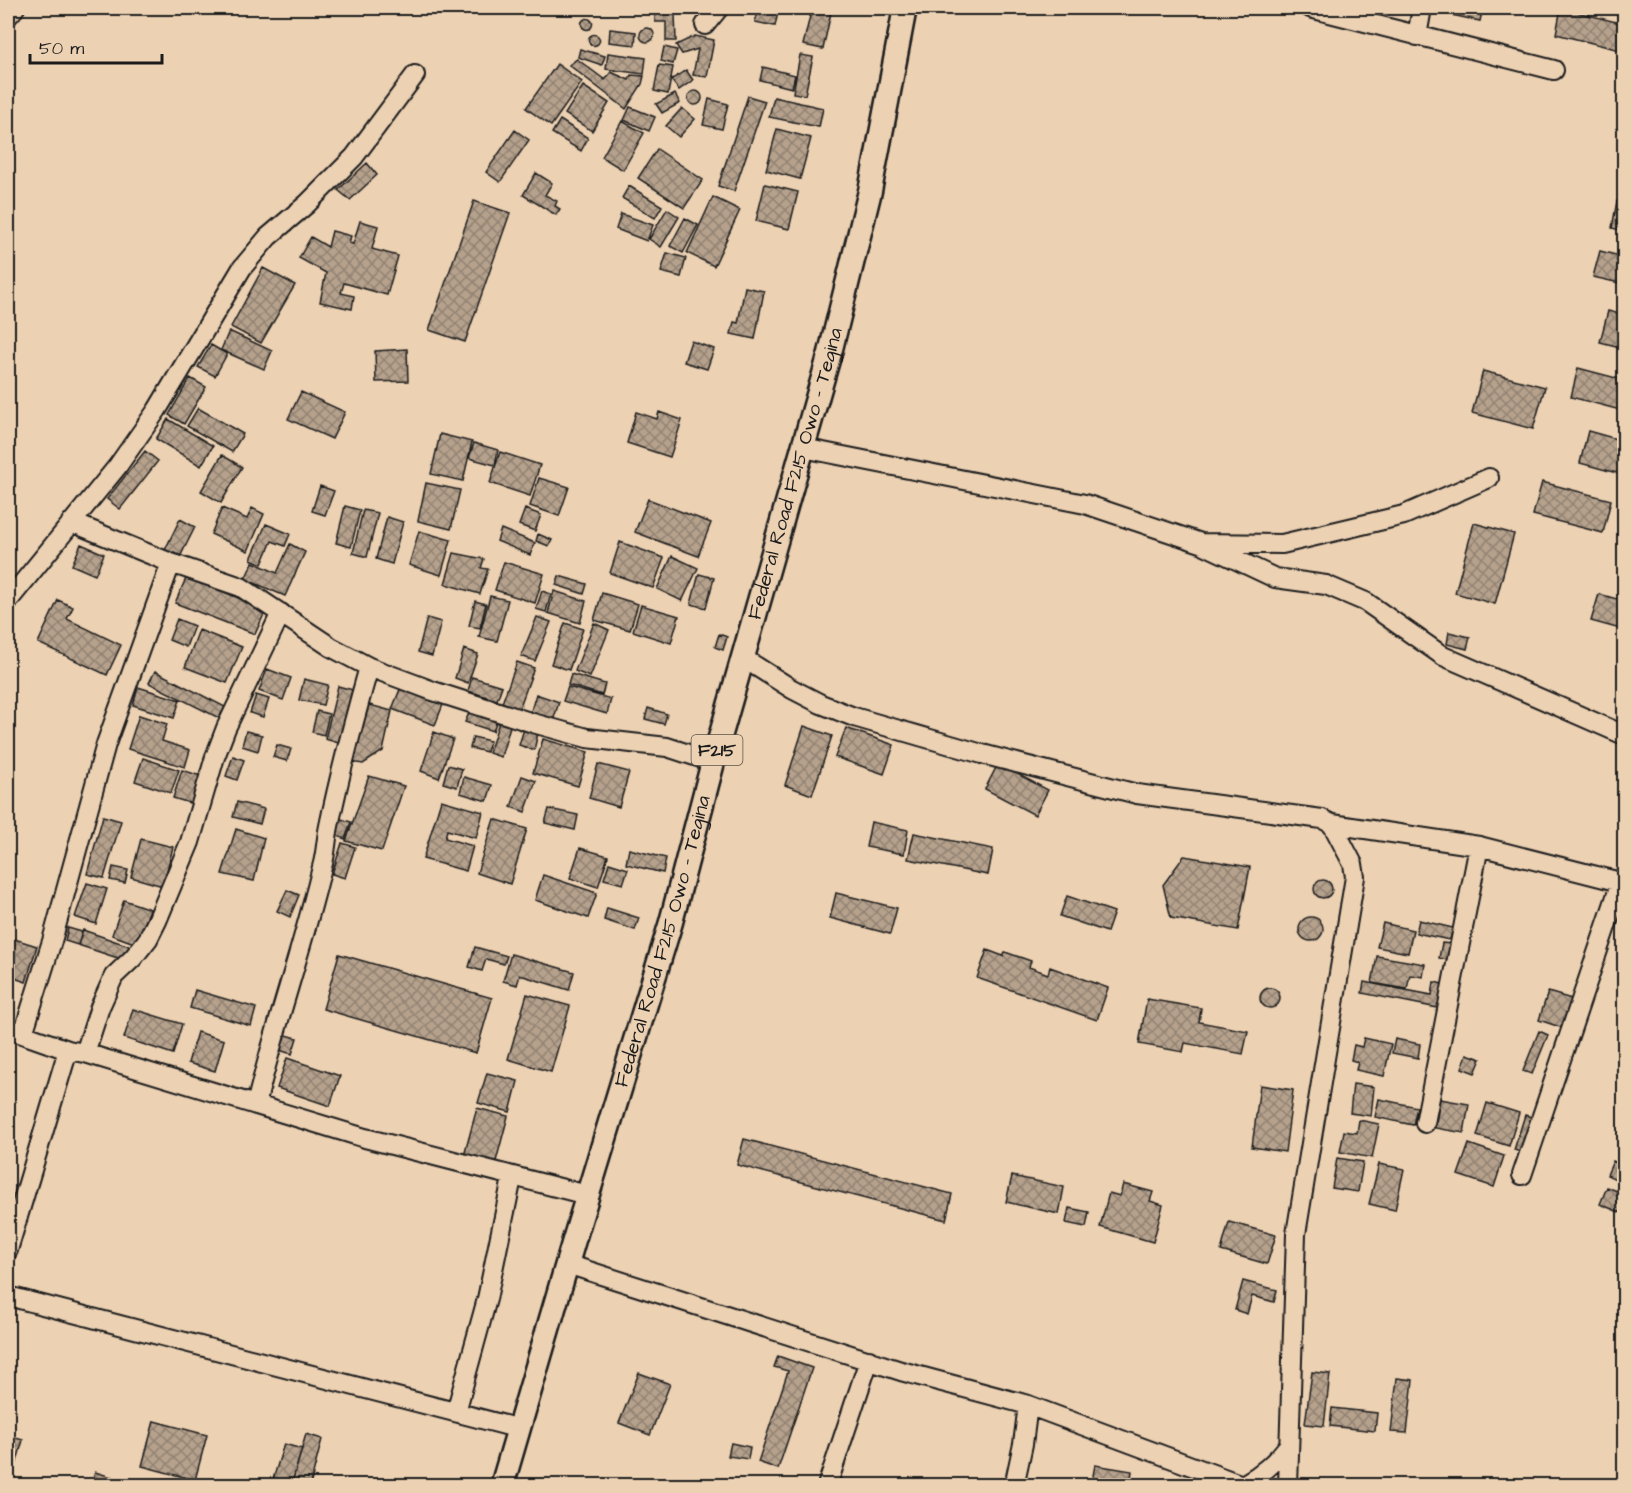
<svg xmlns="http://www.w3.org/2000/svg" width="1632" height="1493" font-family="'Architects Daughter',sans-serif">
<defs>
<pattern id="building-cross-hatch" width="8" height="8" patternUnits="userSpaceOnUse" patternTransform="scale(1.5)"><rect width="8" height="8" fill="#b5a18c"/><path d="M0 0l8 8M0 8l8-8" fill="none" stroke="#928272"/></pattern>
</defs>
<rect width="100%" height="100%" fill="#ecd1b3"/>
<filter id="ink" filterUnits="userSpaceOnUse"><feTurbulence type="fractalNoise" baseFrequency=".0167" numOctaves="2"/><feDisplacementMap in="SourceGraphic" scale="12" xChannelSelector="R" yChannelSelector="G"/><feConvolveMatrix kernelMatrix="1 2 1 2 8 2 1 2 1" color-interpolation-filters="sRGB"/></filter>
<g filter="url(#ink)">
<path fill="url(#building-cross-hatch)" stroke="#1c1c1c" stroke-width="1.5" d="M759,8H779L775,26L755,22Z
M812,8H832L823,49L803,45Z
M1428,8H1483L1480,21L1428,10Z
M1561,8L1624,24V51L1556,34Z
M655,14H675L676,41H666V22H655Z
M581.5 24a5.5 5.5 0 1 1 11 0a5.5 5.5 0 1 1-11 0Z
M640 35a7 7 0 1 1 14 0a7 7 0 1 1-14 0Z
M610,29L636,32L635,45L609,42Z
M588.5 40a5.5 5.5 0 1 1 11 0a5.5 5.5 0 1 1-11 0Z
M695,36L714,40L707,77L693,75L698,49L682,54L676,45Z
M664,47L677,50L673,64L661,61Z
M580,49L605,56L602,65L578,57Z
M608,53L646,58L644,74L606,69Z
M800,55L813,57L805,95L793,93Z
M577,59L605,80L611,72L629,80L631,75L644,76L642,84L626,109L569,65Z
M557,64L582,82L551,126L526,108Z
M659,65L673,67L668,94L654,91Z
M763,67L795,75L792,88L760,80Z
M686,70L693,80L679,90L671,80Z
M583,86L609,103L592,131L565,114Z
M688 98a7 7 0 1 1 14 0a7 7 0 1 1-14 0Z
M675,94L680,103L662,113L656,104Z
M748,96L765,101L734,191L718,186Z
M774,97L823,108L819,127L769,117Z
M709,99L728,104L722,129L703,125Z
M630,107L655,117L649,131L624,120Z
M682,108L695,119L679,137L666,126Z
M560,120L588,138L581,151L552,133Z
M622,121L644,133L623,170L602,157Z
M777,129L811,138L800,179L766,170Z
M515,130L529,140L500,182L486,172Z
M657,149L703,180L684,208L638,178Z
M367,163L377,175L350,200L338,190Z
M536,173L552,183L545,195L557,201L555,206L560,209L556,215L523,195Z
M765,184L798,192L789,229L756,221Z
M629,186L662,206L655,218L622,198Z
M713,197L740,210L714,266L687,253Z
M474,201L510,213L465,342L429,330Z
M1617,201L1624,202V231L1612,228Z
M667,209L679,217L661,247L649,239Z
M621,214L653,225L647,241L616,229Z
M685,218L698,225L683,253L670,246Z
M360,221L378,226L372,249L398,256L387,295L344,283L341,293L354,296L352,309L320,302L326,273L299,258L311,237L328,247L332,231L351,236L349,243L353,244Z
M1600,251L1624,257V284L1593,277Z
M667,253L686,258L681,277L661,272Z
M263,268L295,285L261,343L231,327Z
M745,287L764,291L755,339L731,334L734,322L738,323Z
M1608,311L1624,315V348L1600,342Z
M229,331L272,351L264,369L221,350Z
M691,341L714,349L707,369L684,362Z
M211,345L227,354L215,376L198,367Z
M407,349L408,381L376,382L375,351Z
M1578,368L1624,380V411L1571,397Z
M1483,371L1545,387L1533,429L1472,413Z
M190,378L206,387L184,424L169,415Z
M301,392L345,412L332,439L288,419Z
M198,408L243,434L232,452L187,426Z
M636,412L657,419L659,412L682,420L670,457L627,443Z
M168,419L213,446L201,466L156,439Z
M1588,431L1624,441V475L1580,463Z
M440,434L472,442L463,481L431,474Z
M474,443L498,450L495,465L469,458Z
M145,451L158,461L120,509L107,499Z
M500,452L540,465L530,496L490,483Z
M222,455L242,467L221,503L201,491Z
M539,478L569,487L559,516L530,506Z
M1542,482L1611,500L1603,533L1533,515Z
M426,483L460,490L451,529L418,521Z
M320,486L334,491L325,515L312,511Z
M648,499L711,523L698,556L635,532Z
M345,506L360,510L351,547L336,543Z
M222,508L247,519L252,508L264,514L248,551L211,534Z
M525,509L541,515L535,531L519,525Z
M363,510L378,513L367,557L353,553Z
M387,517L403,522L392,564L376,559Z
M180,519L195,527L180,557L165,550Z
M1474,523L1514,534L1495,604L1455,593Z
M266,524L290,534L285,546L272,541L262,564L251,559Z
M501,529L535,543L530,555L497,541Z
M419,531L451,540L441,575L409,565Z
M538,534L552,540L549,546L536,541Z
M620,542L664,558L653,588L610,573Z
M81,544L104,554L95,575L72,565Z
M290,544L305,552L285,596L245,579L253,562L277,573Z
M454,553L484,559L481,568L488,569L480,594L445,584Z
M672,556L698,568L682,601L657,589Z
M504,562L544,574L535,603L495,590Z
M699,574L714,578L706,608L691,604Z
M187,576L266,610L255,634L175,603Z
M559,576L587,584L584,594L556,585Z
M542,591L551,594L546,612L536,609Z
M554,591L586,601L580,623L548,613Z
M602,593L638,604L630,630L594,620Z
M1599,594L1624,601V630L1591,621Z
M490,596L508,600L497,641L479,637Z
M58,600L73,607L67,619L121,645L107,675L38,643Z
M475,601L486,604L480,628L469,626Z
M641,605L679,616L671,643L633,631Z
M537,617L551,622L535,661L521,656Z
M427,618L441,622L432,656L418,652Z
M177,619L194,626L186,647L169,640Z
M565,623L583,629L569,670L551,664Z
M594,623L609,630L590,677L575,671Z
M199,630L242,647L227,683L185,667Z
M1449,632L1470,637L1467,649L1447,644Z
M719,634L727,637L723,650L715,647Z
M464,649L478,654L468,683L455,678Z
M517,662L534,668L519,709L502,703Z
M267,669L291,678L283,700L259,691Z
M155,671L225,707L219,718L149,683Z
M571,674L605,684L602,695L568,685Z
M472,677L502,686L497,700L468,691Z
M304,679L328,685L323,705L299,700Z
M338,686L353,690L339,743L325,739Z
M138,687L180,700L174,718L133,705Z
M401,687L444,702L435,725L392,709Z
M568,687L611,699L607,714L563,701Z
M536,694L559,702L553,721L530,714Z
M256,695L269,699L263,717L250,713Z
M366,704L392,711L383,751L363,764L351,762Z
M648,708L667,714L664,724L645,719Z
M317,711L329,714L324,735L312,732Z
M470,711L497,720L493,731L465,722Z
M139,715L167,724L162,741L190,750L185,767L128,749Z
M500,719L511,723L501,757L489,753Z
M804,726L832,736L812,795L785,785Z
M846,728L894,745L884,774L835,757Z
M524,729L538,733L534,750L519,745Z
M246,731L262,735L258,751L242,746Z
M434,732L453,739L439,778L421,771Z
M473,737L490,741L487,752L470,748Z
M543,739L588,752L578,786L533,773Z
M277,745L291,749L287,761L273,757Z
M233,756L244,760L237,780L226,776Z
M143,758L179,770L171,793L135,781Z
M598,764L629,772L619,807L589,798Z
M998,764L1048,790L1035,815L985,789Z
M448,765L462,769L457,787L443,783Z
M182,770L201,776L193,804L173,798Z
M369,776L404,786L382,851L346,841Z
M522,776L536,781L525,812L511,807Z
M464,777L492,785L487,801L460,793Z
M441,800L483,812L476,838L447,830L445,838L473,846L466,871L423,859Z
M237,802L264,809L260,824L233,817Z
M549,809L578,815L575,830L545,823Z
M103,816L121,821L104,878L87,874Z
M338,818L351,822L345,839L333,834Z
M494,819L527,829L510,884L477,873Z
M871,822L908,830L904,854L866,847Z
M236,829L264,838L254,881L222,874Z
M914,833L993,849L988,875L908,859Z
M141,839L173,847L163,886L131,877Z
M342,843L355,847L345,878L332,874Z
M580,848L608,856L598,887L570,878Z
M629,849L666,858L663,873L626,864Z
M1184,856L1250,867L1238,930L1171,918L1163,885Z
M609,863L628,869L623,884L604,879Z
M113,867L128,870L125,883L110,880Z
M543,875L597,893L588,918L535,900Z
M1314 889a9 9 0 1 1 18 0a9 9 0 1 1-18 0Z
M87,883L107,889L96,924L75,917Z
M287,890L299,895L290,917L277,911Z
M836,893L897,908L890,934L830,918Z
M1067,896L1114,912L1107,932L1060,916Z
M124,900L150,909L137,944L112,935Z
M607,908L639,918L635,930L604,920Z
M1299 929a12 12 0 1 1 24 0a12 12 0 1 1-24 0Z
M1419,920L1453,928L1450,940L1416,933Z
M1383,923L1413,930L1408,953L1377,947Z
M68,928L82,932L78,945L65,941Z
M83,930L132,947L127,961L78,945Z
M8,937L37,946L26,982L8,976Z
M1442,943L1451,944L1448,960L1439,958Z
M475,947L507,956L504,964L486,959L482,971L469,967Z
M987,950L1003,956L1005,952L1031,961L1029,967L1048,974L1050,967L1108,988L1097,1020L977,978Z
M339,954L492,998L476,1053L323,1009Z
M511,954L574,972L569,990L520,975L517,985L503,981Z
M1377,956L1425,964L1423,977L1410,975L1407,989L1372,983Z
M1364,982L1432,995L1434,982L1443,984L1438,1008L1362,993Z
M1260 998a10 10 0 1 1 20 0a10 10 0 1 1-20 0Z
M195,990L256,1008L251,1026L190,1008Z
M1548,992L1575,1000L1566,1029L1539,1020Z
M527,994L570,1006L551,1072L508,1059Z
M1147,999L1201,1008L1199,1022L1248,1031L1243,1054L1185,1043L1183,1052L1139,1044Z
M133,1009L182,1024L173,1054L124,1038Z
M1539,1031L1548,1035L1532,1074L1523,1071Z
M197,1032L224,1040L215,1071L188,1063Z
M283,1034L297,1038L292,1054L279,1050Z
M1364,1038L1391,1044L1384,1076L1356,1070L1358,1062L1351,1060L1354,1045L1362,1047Z
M1395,1039L1420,1044L1418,1058L1392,1053Z
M1467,1054L1481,1059L1475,1073L1462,1068Z
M287,1058L340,1076L330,1106L277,1088Z
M487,1073L518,1081L510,1112L478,1103Z
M1353,1084L1374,1087L1371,1116L1350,1113Z
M1260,1085L1293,1090L1285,1152L1252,1147Z
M1379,1099L1417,1107L1413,1125L1375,1117Z
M1440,1099L1469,1104L1464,1133L1435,1128Z
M1487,1103L1519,1113L1509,1146L1477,1136Z
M477,1108L508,1116L495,1165L464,1156Z
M1525,1115L1538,1119L1528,1154L1514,1150Z
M1359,1120L1379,1124L1372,1158L1340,1152L1344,1131L1357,1133Z
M744,1139L952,1194L946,1220L737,1165Z
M1469,1144L1504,1156L1494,1187L1458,1175Z
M1337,1158L1363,1162L1358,1192L1332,1188Z
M1613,1161L1624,1166V1183L1607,1175Z
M1379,1164L1404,1169L1395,1210L1369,1204Z
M1012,1176L1064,1187L1059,1214L1006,1202Z
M1123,1184L1153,1192L1150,1201L1163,1205L1153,1242L1100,1227L1109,1193L1120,1196Z
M1607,1187L1624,1194V1214L1600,1204Z
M1069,1208L1089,1212L1086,1227L1066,1223Z
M1229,1222L1276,1235L1267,1264L1221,1251Z
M1243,1281L1277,1290L1274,1302L1252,1296L1247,1314L1235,1310Z
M778,1356L812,1368L778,1469L758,1462L788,1371L774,1367Z
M1312,1372L1330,1374L1324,1426L1305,1424Z
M639,1373L670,1384L650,1435L619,1423Z
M1397,1378L1413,1380L1407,1433L1391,1432Z
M1332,1408L1377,1413L1375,1431L1330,1426Z
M154,1421L207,1435L195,1480L142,1466Z
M306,1434L322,1439L310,1486H291Z
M8,1436L23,1440L10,1486H8Z
M731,1443L750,1447L748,1459L728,1456Z
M284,1444L302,1449L291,1486H271Z
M1095,1465L1132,1471L1130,1486H1091Z
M95,1472L128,1482L127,1486H91Z"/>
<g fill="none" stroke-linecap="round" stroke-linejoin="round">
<g stroke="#1c1c1c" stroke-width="22">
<path id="minor" d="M1310,8L1554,70
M8,16L15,8
M705,25L719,8
M1417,36L1422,8
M803,448L1085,504L1201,543L1282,544L1404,515L1489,478
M71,522L171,563L241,587L331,647L369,667L433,691L533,723L587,738L667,747L713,762
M1205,545L1275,578L1326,585L1366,602L1443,656L1624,735
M8,601L117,467L157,410L242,268L268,237L307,204L354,157L415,75
M743,658L792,689L821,704L854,717L982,754L1137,794L1322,819L1332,824L1353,864L1355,877L1296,1234L1288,1486
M1332,824L1479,846L1624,883
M8,1029L68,1050L85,1053L365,1138L587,1195
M23,1034L52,941L106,744L171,563
M85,1053L100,1007L114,976L133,958L148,939L157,921L190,842L215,757L226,728L281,613
M256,1105C275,1025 303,947 322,867C326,854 326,840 329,826C340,773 354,720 369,667
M1425,1123L1479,846
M1522,1175L1621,882
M8,1250L68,1050
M567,1264L901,1371L1028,1405L1245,1486
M8,1296L520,1429
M456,1412L487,1299L512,1178
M1244,1484C1262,1474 1276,1462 1288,1446
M827,1486L869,1360
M1014,1486L1023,1444L1028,1405"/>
</g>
<g stroke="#1c1c1c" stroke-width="27">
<g id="major">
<path id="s1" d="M502,1486L574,1240L671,922L713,762L830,353L870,191L905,8"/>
</g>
</g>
<use href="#minor" stroke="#ecd1b3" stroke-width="18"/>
<use href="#major" stroke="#ecd1b3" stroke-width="22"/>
</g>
</g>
<g text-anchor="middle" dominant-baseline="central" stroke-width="5" stroke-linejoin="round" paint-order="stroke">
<rect fill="#ecd1b3" stroke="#5a5249" stroke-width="1.5" x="691.5" y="735" width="51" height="30" rx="4.5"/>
<g font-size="18" font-weight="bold" fill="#1c1c1c">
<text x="717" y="750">F215</text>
</g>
<g font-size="20" fill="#1c1c1c" stroke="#ecd1b3">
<text stroke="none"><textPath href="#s1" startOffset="1054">Federal Road F215 Owo - Tegina</textPath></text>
<text stroke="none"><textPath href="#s1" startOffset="568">Federal Road F215 Owo - Tegina</textPath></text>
</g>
</g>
<rect width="1632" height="1493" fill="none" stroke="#ecd1b3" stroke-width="30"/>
<rect x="15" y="15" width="1602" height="1463" fill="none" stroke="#1c1c1c" stroke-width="2" filter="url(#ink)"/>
<path d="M30 54v9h132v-9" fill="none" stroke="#1c1c1c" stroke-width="3"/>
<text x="39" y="54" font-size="18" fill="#1c1c1c" stroke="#ecd1b3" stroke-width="4.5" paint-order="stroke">50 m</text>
</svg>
